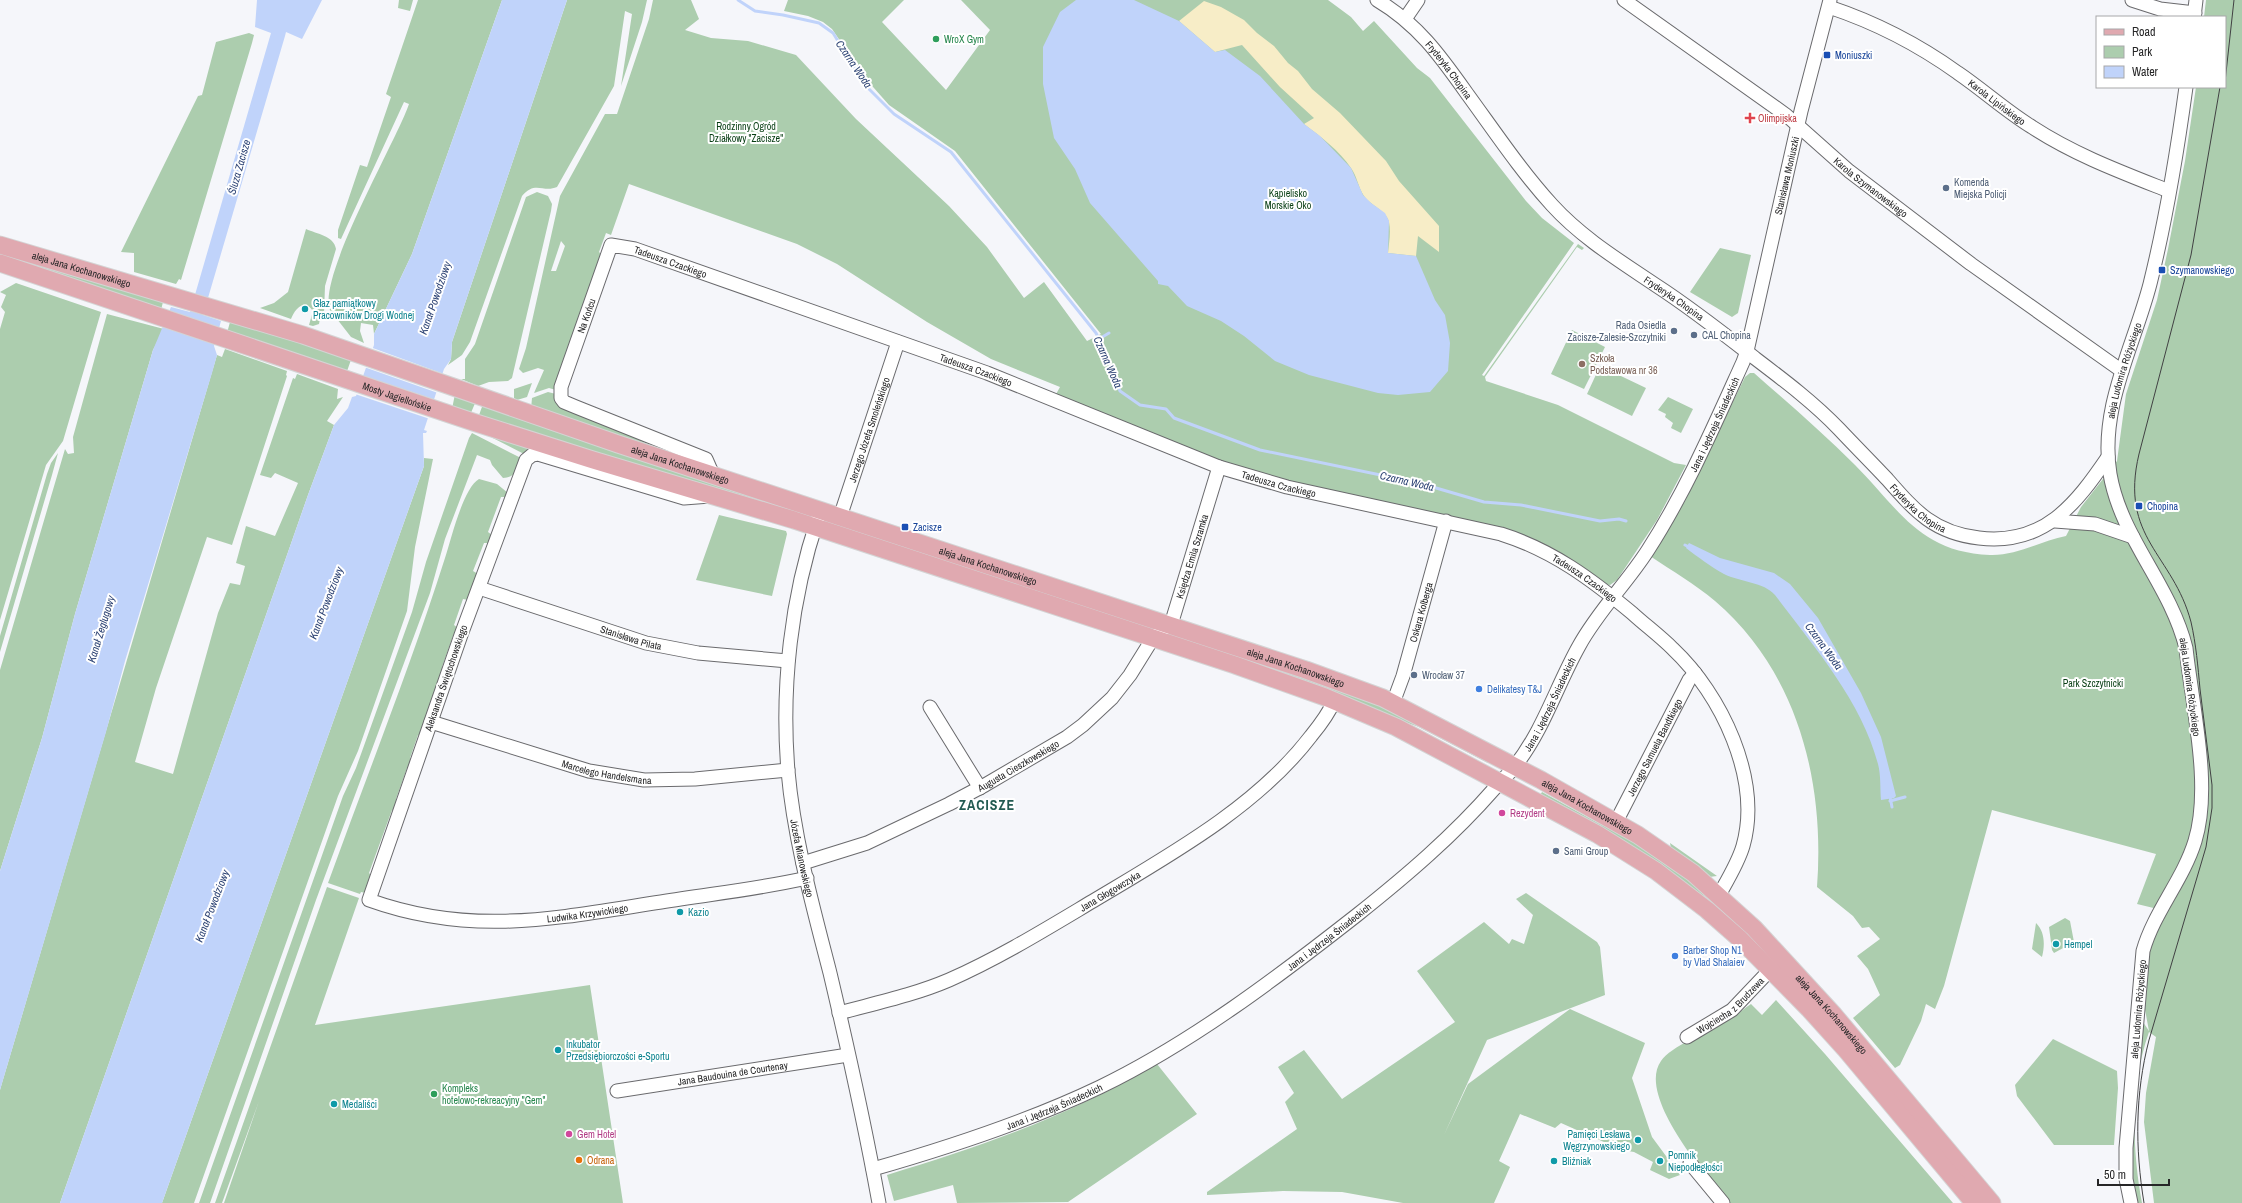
<svg xmlns="http://www.w3.org/2000/svg" width="2242" height="1203" font-family="'Archivo Narrow',sans-serif">
<rect width="100%" height="100%" fill="#f5f6fa"/>
<path fill="#accdae" fill-rule="evenodd" d="M399,0H413L410,11L398,8Z
M418,0H502L412,254L374,334L373,325L361,323L360,331L364,343L351,337L330,310C317,277 396,142 409,104L404,102L341,239L338,238V230L360,165L367,167L391,97L386,94Z
M567,0H647L642,22L621,86L632,14L625,11L614,86L557,187C543,193 535,180 522,196L470,342L462,355L448,365L451,359L452,342Z
M653,0H691L699,19L685,30L711,38L748,41L796,55L856,119L949,206L987,247L1024,298L1044,282L1087,341L1101,334L955,151L889,105L866,79L832,29L823,22L808,16L784,11L788,0H904L882,22L946,90L990,30L961,0H1328L1351,17L1363,31L1374,21L1417,68L1430,78L1526,201L1542,218L1574,243L1482,375L1484,376L1578,244L1584,248L1582,250L1577,247L1485,377L1486,381L1558,405L1674,463L1686,465L1657,520L1617,580L1610,585L1604,584L1574,562L1423,512L1245,471L1055,396L1060,387L991,359L927,322L837,264L797,244L629,184L611,235L606,233L599,252L603,256L556,390L549,388L534,393L544,370L538,368L523,373L519,369L526,348L560,196L605,114H617L649,19ZM561,241L565,246L556,271H551Z
M2206,0H2242V1203H2154L2144,1122L2146,1093L2156,1037L2149,1032C2130,1085 2132,1149 2142,1203H2136L2132,1185L2131,1164L2141,1019L2149,1031L2143,999L2149,947L2166,911L2137,904L2156,854L1992,810L1944,986L1935,1009L1926,1004L1921,1021L1900,1065L1895,1068L1853,1018L1880,995L1868,969L1857,956L1880,939L1869,927L1862,928L1853,916L1817,887C1825,782 1798,672 1715,601C1695,584 1672,571 1650,556L1685,501L1745,377L1750,373H1754C1788,403 1823,433 1855,465C1899,509 1919,552 1990,555C2016,556 2041,541 2066,536L2081,507L2117,461L2126,394L2157,300L2168,249L2185,161L2196,87H2225V17H2204Z
M249,33L254,35L252,43L181,280L179,279L176,284L134,272V253L121,252L198,96L202,95L216,42Z
M537,192L548,196L552,204L551,211L512,378L508,381L489,382L478,386L461,379H465V359L475,344L526,197Z
M306,229C317,234 334,236 336,249L325,286L324,313H321L319,324L313,326L309,325L313,311C304,298 295,309 291,319L260,308L274,303L288,292Z
M1720,248L1751,255L1738,313L1732,317L1690,292Z
M32,261L163,302L161,310L30,265Z
M16,283L101,312L63,441L46,465L0,620V329L5,312L1,307L6,295L0,292Z
M107,314L164,329L153,350L75,614L42,738L0,871V670L65,449L68,454L74,453L73,437Z
M230,322L352,357L346,374L227,333Z
M1572,330L1605,347L1584,389L1551,374Z
M225,349L287,371L286,375L287,376L232,545L207,537L156,688L135,762L173,774L218,613L230,583L240,585L245,566L236,563L246,526L275,536L298,483L275,473L271,478L260,475L293,378L295,379L297,374L338,389L337,399L343,397L327,421L334,425L308,495L60,1203H0V1090L2,1083L217,355L222,357Z
M1600,366L1646,388L1632,416L1587,394Z
M532,383L527,397L517,400L514,398V389Z
M548,392L556,394L700,463L531,409L532,398Z
M455,394L476,401L470,415L452,409Z
M1668,397L1693,409L1681,433L1671,428L1673,423L1665,417L1666,414L1658,410Z
M483,404L813,515L805,517L478,418Z
M481,432L540,451L526,455Z
M472,433L519,457L522,460C517,469 515,478 503,478L492,465L490,460L477,455L445,539L430,593L316,900L210,1203H199L343,796L356,768L412,612L426,562L469,438Z
M58,453L52,475L0,652V636L47,474L51,463Z
M424,458L433,459L415,547L407,611L358,751L338,796L194,1203H162L424,466Z
M479,479L497,484L508,493L507,497H501L488,532L492,535L489,543H484L473,571L478,574L468,600L463,599L454,625L458,628L453,636L442,667L444,668L430,703L431,704L421,735H418L410,758L412,760L409,768H407L396,799L398,801L393,810H392L369,873L372,876L366,893L361,892L360,894L328,883C367,775 410,668 445,558C451,540 463,488 479,479Z
M719,515L786,531L787,534L772,596L696,580Z
M1189,637L1354,692L1490,760L1488,763L1419,727L1186,644Z
M1542,792L1598,823L1633,839L1688,877L1709,899L1539,797Z
M1670,843L1717,876L1709,877L1671,848Z
M327,887L359,898L315,1025L590,985L623,1203H224L259,1101L222,1203H215Z
M1526,893L1597,942L1600,947L1605,995L1487,1040L1444,1135L1468,1084L1570,1009L1645,1043L1632,1078L1652,1137L1680,1175L1669,1179L1650,1170L1653,1162L1634,1152L1622,1150L1561,1123L1555,1128L1520,1114L1499,1161L1510,1167L1494,1203H1403L1342,1192L1283,1191L1207,1195V1192L1297,1129L1285,1102L1294,1093L1278,1067L1304,1050L1342,1099L1455,1022L1417,971L1484,922L1509,944L1512,939L1524,944L1533,915L1516,899Z
M2065,918L2070,921L2074,942L2054,953L2052,950L2049,927Z
M2036,923C2045,932 2045,945 2042,957L2032,949Z
M1776,1000L1825,1054L1953,1203H1729C1708,1178 1636,1096 1661,1061C1671,1046 1707,1033 1723,1023C1733,1018 1742,1010 1751,1004L1762,1015Z
M2053,1039L2117,1071L2118,1088L2114,1145H2054L2017,1096L2015,1085Z
M1157,1064L1197,1114L1068,1202L957,1203L953,1185L894,1201L887,1175C955,1154 1023,1132 1087,1101C1111,1090 1134,1077 1157,1064Z"/>
<path fill="#f7edc7" d="M1204,1L1221,7L1244,20L1257,33L1274,46L1288,63L1298,71L1312,89L1340,113L1386,161L1399,181L1439,226V252L1418,236L1416,256L1388,253C1389,243 1391,232 1389,222C1386,210 1371,206 1364,196C1358,187 1357,176 1351,168C1340,151 1320,136 1304,124L1314,118L1280,87L1242,45L1215,52L1179,21Z"/>
<path fill="#c0d3fa" d="M257,0H322L302,39L286,32L285,36L203,315L221,321L214,346L217,355L212,373L125,661L106,732L0,1090V871L42,738L75,614L153,350L171,307L190,312L271,33L255,27Z
M502,0H567L452,342L451,359L444,369L424,430L427,431L426,433H423L424,466L162,1203H60L308,495L334,425L348,408L352,397L356,396L374,345V334L412,254Z
M1076,0H1134L1179,21L1215,52L1225,50L1260,76L1304,124L1320,136L1351,168L1363,195L1371,203L1385,213L1389,221L1388,253L1416,256L1435,300L1445,315L1450,343L1448,371L1430,392L1398,395L1378,393L1309,375L1275,361L1244,336L1221,321L1187,306L1168,286L1158,284V281L1090,203L1075,169L1054,138L1043,84V47L1060,12Z
M1689,543L1720,558L1774,573L1790,584L1818,618L1861,693L1881,737L1896,796L1894,798L1881,800C1880,789 1881,775 1878,764C1861,700 1814,647 1775,595C1764,582 1740,582 1724,574C1711,567 1698,557 1686,548Z"/>
<path fill="#f5f6fa" d="M370,347L444,374L438,393L364,367Z
M361,375L436,400L430,419L355,394Z"/>
<g fill="none" stroke-linecap="round" stroke-linejoin="round">
<path stroke="#c0d3fa" stroke-width="3" d="M738,0L755,11L783,15L819,23L833,33L866,86L894,114L951,152L1096,333L1103,347L1120,391L1140,405L1166,409L1174,418L1260,450L1419,483L1484,502L1521,505L1600,521L1619,519L1626,521
M1099,339L1109,333
M1685,545L1691,548
M1890,797L1892,807
M1890,801L1905,797"/>
<g stroke="#6a6a6d" stroke-width="15">
<g id="minor">
<path id="s1" d="M1377,0C1419,25 1441,57 1468,95C1495,132 1521,171 1552,205C1582,238 1620,261 1657,286C1691,308 1724,334 1756,359C1785,381 1814,403 1839,429C1855,446 1871,462 1887,479C1915,511 1934,533 1979,538C2044,546 2076,504 2108,457"/>
<path id="s2" d="M1624,0L1786,115L1849,171L1971,264L2122,371"/>
<path d="M2132,0L2160,9L2195,13"/>
<path id="s3" d="M1829,7C1874,22 1919,45 1958,73C1983,90 2006,111 2032,127C2075,155 2121,172 2169,191"/>
<path d="M2194,17L2196,0"/>
<path d="M1405,19L1418,0"/>
<path id="s4" d="M713,475L706,459L576,407L564,402L561,398V387L611,245L635,249L987,373L1219,467L1287,487L1501,534C1552,550 1591,579 1632,613C1645,625 1660,636 1673,649C1721,694 1762,779 1743,846C1738,863 1728,879 1719,895"/>
<path id="s5" d="M710,496L684,498L538,454L532,455L526,460L461,635L369,900C472,937 557,918 661,902C709,894 759,889 807,878"/>
<path id="s6" d="M840,517L898,342"/>
<path id="s7" d="M818,518C791,598 781,687 788,771C794,839 813,907 830,973C848,1049 865,1126 879,1203"/>
<path d="M2055,521L2095,524L2133,537"/>
<path id="s8" d="M479,588L646,643L698,653L788,661"/>
<path id="s9" d="M1393,703L1403,676L1446,521"/>
<path d="M930,707L980,788"/>
<path id="s10" d="M431,722L589,771L644,780L695,779L788,770"/>
<path id="s11" d="M1616,822L1689,680L1695,673"/>
<path id="s12" d="M803,863L867,843L949,804L985,785L1067,737L1083,725L1112,698L1130,675L1153,638L1169,625L1173,618L1219,467"/>
<path id="s13" d="M839,1013C876,1003 914,995 949,980C999,958 1046,929 1093,901C1168,856 1257,807 1311,736C1320,725 1329,713 1334,701"/>
<path id="s14" d="M1687,1037L1732,1010L1771,969"/>
<path id="s15" d="M617,1091L848,1055"/>
<path d="M1690,1163L1723,1203"/>
<path id="s16" d="M873,1169C950,1147 1027,1122 1100,1087C1191,1043 1278,977 1357,915C1406,876 1453,836 1494,789C1501,781 1509,774 1515,766C1543,731 1557,685 1579,646C1598,611 1627,583 1648,550C1686,491 1714,426 1743,362L1747,351L1801,111L1830,0"/>
<path id="s17" d="M2131,1203L2126,1179V1148L2143,951C2154,912 2183,880 2195,841C2212,786 2192,706 2186,648C2170,584 2121,538 2110,474C2099,408 2134,346 2150,284C2166,220 2177,153 2186,87"/>
</g>
</g>
<g stroke="#d4d4d4" stroke-width="19">
<g id="major">
<path id="s18" d="M0,245L303,335L618,444L1306,670L1383,698L1541,780L1638,835L1693,873L1754,928L1834,1015L1992,1203"/>
<path id="s19" d="M0,263L473,422L593,460L794,520L1235,665L1325,697L1396,727L1597,834L1656,871L1707,910L1740,939L1809,1009L1846,1050L1974,1203"/>
</g>
</g>
<use href="#minor" stroke="#fff" stroke-width="13"/>
<use href="#major" stroke="#e0a9b0" stroke-width="17"/>
<path stroke="#414143" stroke-width="1" d="M2225,82L2234,0
M2144,1203C2135,1148 2135,1094 2149,1040L2206,847L2212,808V785C2208,753 2204,721 2200,689C2198,667 2196,644 2191,622C2173,554 2119,538 2139,454L2191,255L2220,87"/>
</g>
<g fill="#2e9e5b" stroke="#fff" stroke-width="1.5">
<circle cx="936" cy="39" r="4"/>
<circle cx="434" cy="1094" r="4"/>
</g>
<g fill="#1a4fb4" stroke="#fff" stroke-width="1.5">
<rect x="1823" y="51" width="8" height="8" rx="2"/>
<rect x="2158" y="266" width="8" height="8" rx="2"/>
<rect x="2135" y="502" width="8" height="8" rx="2"/>
<rect x="901" y="523" width="8" height="8" rx="2"/>
</g>
<path fill="#e0444e" stroke="#fff" stroke-width="1.5" d="M1748 112h4v4h4v4h-4v4h-4v-4h-4v-4h4z"/>
<g fill="#5c6f8a" stroke="#fff" stroke-width="1.5">
<circle cx="1946" cy="188" r="4"/>
<circle cx="1674" cy="331" r="4"/>
<circle cx="1694" cy="335" r="4"/>
<circle cx="1414" cy="675" r="4"/>
<circle cx="1556" cy="851" r="4"/>
</g>
<g fill="#0f9aa8" stroke="#fff" stroke-width="1.5">
<circle cx="305" cy="309" r="4"/>
<circle cx="680" cy="912" r="4"/>
<circle cx="2056" cy="944" r="4"/>
<circle cx="558" cy="1050" r="4"/>
<circle cx="334" cy="1104" r="4"/>
<circle cx="1638" cy="1140" r="4"/>
<circle cx="1554" cy="1161" r="4"/>
<circle cx="1660" cy="1161" r="4"/>
</g>
<circle fill="#8d6e63" stroke="#fff" stroke-width="1.5" cx="1582" cy="364" r="4"/>
<g fill="#3f7fe0" stroke="#fff" stroke-width="1.5">
<circle cx="1479" cy="689" r="4"/>
<circle cx="1675" cy="956" r="4"/>
</g>
<g fill="#d1479c" stroke="#fff" stroke-width="1.5">
<circle cx="1502" cy="813" r="4"/>
<circle cx="569" cy="1134" r="4"/>
</g>
<circle fill="#e8710a" stroke="#fff" stroke-width="1.5" cx="579" cy="1160" r="4"/>
<g text-anchor="middle" dominant-baseline="central" stroke-width="4" stroke-linejoin="round" paint-order="stroke">
<g font-size="10" fill="#27864d" stroke="#fff" text-anchor="start">
<text x="944" y="39">WroX Gym</text>
<text x="442" y="1088">Kompleks<tspan x="442" dy="12">hotelowo-rekreacyjny "Gem"</tspan></text>
</g>
<g font-size="10" fill="#164399" stroke="#fff" text-anchor="start">
<text x="1835" y="55">Moniuszki</text>
<text x="2170" y="270">Szymanowskiego</text>
<text x="2147" y="506">Chopina</text>
<text x="913" y="527">Zacisze</text>
</g>
<g font-size="10" fill="#262627" stroke="#fff">
<text stroke="none"><textPath href="#s1" startOffset="101">Fryderyka Chopina</textPath></text>
<text stroke="none"><textPath href="#s3" startOffset="194">Karola Lipińskiego</textPath></text>
<text stroke="none"><textPath href="#s16" startOffset="1426">Stanisława Moniuszki</textPath></text>
<text stroke="none"><textPath href="#s2" startOffset="310">Karola Szymanowskiego</textPath></text>
<text stroke="none"><textPath href="#s4" startOffset="399">Tadeusza Czackiego</textPath></text>
<text stroke="none"><textPath href="#s18" startOffset="85">aleja Jana Kochanowskiego</textPath></text>
<text stroke="none"><textPath href="#s1" startOffset="425">Fryderyka Chopina</textPath></text>
<text stroke="none"><textPath href="#s4" startOffset="262">Na Końcu</textPath></text>
<text stroke="none"><textPath href="#s4" startOffset="723">Tadeusza Czackiego</textPath></text>
<text stroke="none"><textPath href="#s17" startOffset="866">aleja Ludomira Różyckiego</textPath></text>
<text stroke="none"><textPath href="#s19" startOffset="419">Mosty Jagiellońskie</textPath></text>
<text stroke="none"><textPath href="#s16" startOffset="1166">Jana i Jędrzeja Śniadeckich</textPath></text>
<text stroke="none"><textPath href="#s6" startOffset="92">Jerzego Józefa Smoleńskiego</textPath></text>
<text stroke="none"><textPath href="#s18" startOffset="715">aleja Jana Kochanowskiego</textPath></text>
<text stroke="none"><textPath href="#s4" startOffset="1047">Tadeusza Czackiego</textPath></text>
<text stroke="none"><textPath href="#s1" startOffset="748">Fryderyka Chopina</textPath></text>
<text stroke="none"><textPath href="#s12" startOffset="519">Księdza Emila Szramka</textPath></text>
<text stroke="none"><textPath href="#s18" startOffset="1039">aleja Jana Kochanowskiego</textPath></text>
<text stroke="none"><textPath href="#s4" startOffset="1370">Tadeusza Czackiego</textPath></text>
<text stroke="none"><textPath href="#s9" startOffset="95">Oskara Kolberga</textPath></text>
<text stroke="none"><textPath href="#s8" startOffset="160">Stanisława Pilata</textPath></text>
<text stroke="none"><textPath href="#s18" startOffset="1363">aleja Jana Kochanowskiego</textPath></text>
<text transform="translate(446 678) rotate(-71)">Aleksandra Świętochowskiego</text>
<text transform="translate(2190 687) rotate(82)">aleja Ludomira Różyckiego</text>
<text stroke="none"><textPath href="#s16" startOffset="840">Jana i Jędrzeja Śniadeckich</textPath></text>
<text stroke="none"><textPath href="#s11" startOffset="84">Jerzego Samuela Bandtkiego</textPath></text>
<text stroke="none"><textPath href="#s12" startOffset="237">Augusta Cieszkowskiego</textPath></text>
<text stroke="none"><textPath href="#s10" startOffset="183">Marcelego Handelsmana</textPath></text>
<text stroke="none"><textPath href="#s18" startOffset="1687">aleja Jana Kochanowskiego</textPath></text>
<text stroke="none"><textPath href="#s7" startOffset="345">Józefa Mianowskiego</textPath></text>
<text stroke="none"><textPath href="#s13" startOffset="299">Jana Głogowczyka</textPath></text>
<text stroke="none"><textPath href="#s5" startOffset="881">Ludwika Krzywickiego</textPath></text>
<text stroke="none"><textPath href="#s16" startOffset="516">Jana i Jędrzeja Śniadeckich</textPath></text>
<text stroke="none"><textPath href="#s14" startOffset="54">Wojciecha z Brudzewa</textPath></text>
<text stroke="none"><textPath href="#s17" startOffset="195">aleja Ludomira Różyckiego</textPath></text>
<text stroke="none"><textPath href="#s18" startOffset="2010">aleja Jana Kochanowskiego</textPath></text>
<text stroke="none"><textPath href="#s15" startOffset="117">Jana Baudouina de Courtenay</textPath></text>
<text stroke="none"><textPath href="#s16" startOffset="192">Jana i Jędrzeja Śniadeckich</textPath></text>
</g>
<g font-size="10" fill="#be3a42" stroke="#fff" text-anchor="start">
<text x="1758" y="118">Olimpijska</text>
</g>
<g font-size="10" fill="#073d13" stroke="#fff">
<text x="746" y="126">Rodzinny Ogród<tspan x="746" dy="12">Działkowy "Zacisze"</tspan></text>
<text x="1288" y="193">Kąpielisko<tspan x="1288" dy="12">Morskie Oko</tspan></text>
<text x="2093" y="683">Park Szczytnicki</text>
</g>
<g font-size="10" fill="#4e5e75" stroke="#fff" text-anchor="start">
<text x="1954" y="182">Komenda<tspan x="1954" dy="12">Miejska Policji</tspan></text>
<text x="1666" y="325" text-anchor="end">Rada Osiedla<tspan x="1666" dy="12">Zacisze-Zalesie-Szczytniki</tspan></text>
<text x="1702" y="335">CAL Chopina</text>
<text x="1422" y="675">Wrocław 37</text>
<text x="1564" y="851">Sami Group</text>
</g>
<g font-size="10" fill="#0d838f" stroke="#fff" text-anchor="start">
<text x="313" y="303">Głaz pamiątkowy<tspan x="313" dy="12">Pracowników Drogi Wodnej</tspan></text>
<text x="688" y="912">Kazio</text>
<text x="2064" y="944">Hempel</text>
<text x="566" y="1044">Inkubator<tspan x="566" dy="12">Przedsiębiorczości e-Sportu</tspan></text>
<text x="342" y="1104">Medaliści</text>
<text x="1630" y="1134" text-anchor="end">Pamięci Lesława<tspan x="1630" dy="12">Węgrzynowskiego</tspan></text>
<text x="1668" y="1155">Pomnik<tspan x="1668" dy="12">Niepodłegłości</tspan></text>
<text x="1562" y="1161">Bliźniak</text>
</g>
<g font-size="10" fill="#785e54" stroke="#fff" text-anchor="start">
<text x="1590" y="358">Szkoła<tspan x="1590" dy="12">Podstawowa nr 36</tspan></text>
</g>
<g font-size="10" fill="#366cbe" stroke="#fff" text-anchor="start">
<text x="1487" y="689">Delikatesy T&amp;J</text>
<text x="1683" y="950">Barber Shop N1<tspan x="1683" dy="12">by Vlad Shalaiev</tspan></text>
</g>
<g font-size="10" fill="#b23c85" stroke="#fff" text-anchor="start">
<text x="1510" y="813">Rezydent</text>
<text x="577" y="1134">Gem Hotel</text>
</g>
<g font-size="10" fill="#c56008" stroke="#fff" text-anchor="start">
<text x="587" y="1160">Odrana</text>
</g>
<g font-size="11" font-style="italic" fill="#2d4374" stroke="#fff">
<text transform="translate(854 64) rotate(56)">Czarna Woda</text>
<text transform="translate(239 167) rotate(-74)">Śluza Zacisze</text>
<text transform="translate(435 298) rotate(-71)">Kanał Powodziowy</text>
<text transform="translate(1108 362) rotate(66)">Czarna Woda</text>
<text transform="translate(1407 481) rotate(13)">Czarna Woda</text>
<text transform="translate(326 603) rotate(-69)">Kanał Powodziowy</text>
<text transform="translate(101 629) rotate(-73)">Kanał Żeglugowy</text>
<text transform="translate(1824 646) rotate(54)">Czarna Woda</text>
<text transform="translate(212 906) rotate(-69)">Kanał Powodziowy</text>
</g>
<g font-size="14" font-weight="bold" letter-spacing="1" fill="#235b52" stroke="#fff">
<text x="987" y="805">ZACISZE</text>
</g>
</g>
<rect x="2096" y="16" width="130" height="72" fill="#ffffff" stroke="#a8a8a9"/>
<rect x="2104" y="29" width="20" height="6" fill="#e0a9b0" stroke="#a8a8a9"/>
<text x="2132" y="36" font-size="12" fill="#262627">Road</text>
<rect x="2104" y="46" width="20" height="12" fill="#accdae" stroke="#a8a8a9"/>
<text x="2132" y="56" font-size="12" fill="#262627">Park</text>
<rect x="2104" y="66" width="20" height="12" fill="#c0d3fa" stroke="#a8a8a9"/>
<text x="2132" y="76" font-size="12" fill="#262627">Water</text>
<path d="M2098 1179v6h71v-6" fill="none" stroke="#262627" stroke-width="2"/>
<text x="2104" y="1179" font-size="12" fill="#262627" stroke="#ffffff" stroke-width="3" paint-order="stroke">50 m</text>
</svg>
